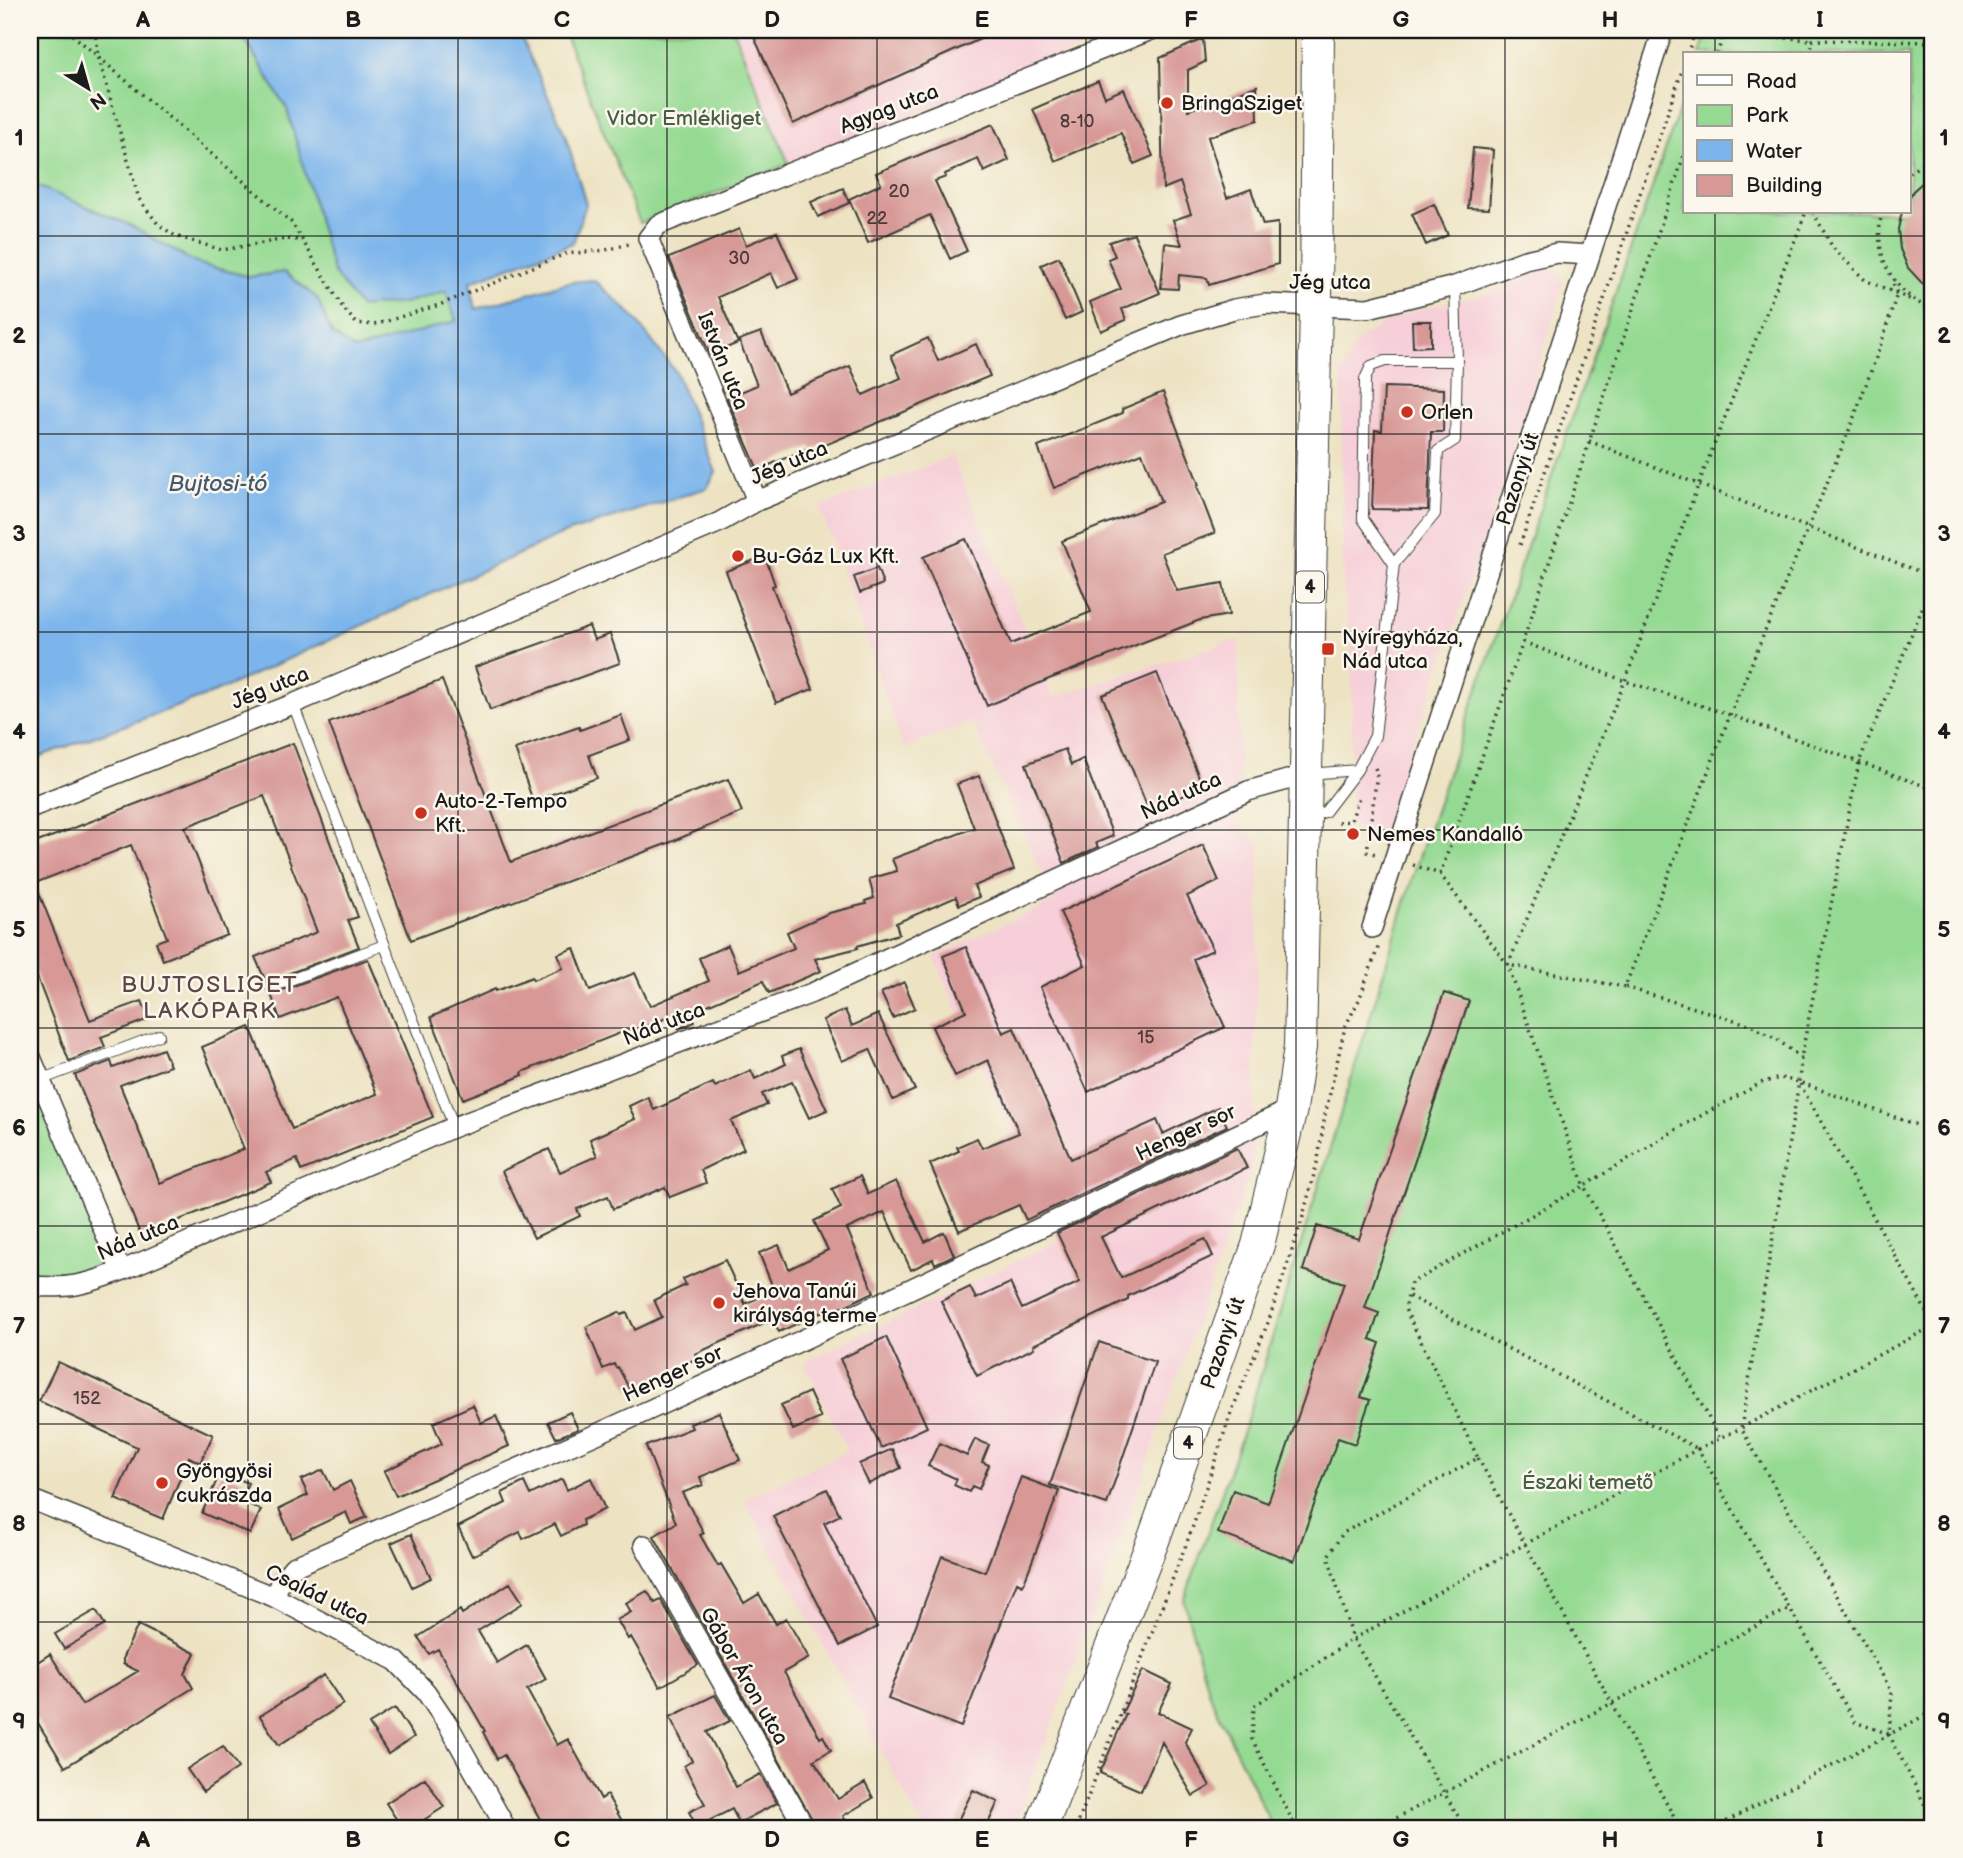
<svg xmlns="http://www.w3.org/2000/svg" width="1963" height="1858" font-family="'Balsamiq Sans',sans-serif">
<rect width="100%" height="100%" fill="#fbf7ec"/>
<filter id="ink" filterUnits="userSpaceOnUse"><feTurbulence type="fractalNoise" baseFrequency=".0143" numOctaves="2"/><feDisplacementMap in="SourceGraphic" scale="14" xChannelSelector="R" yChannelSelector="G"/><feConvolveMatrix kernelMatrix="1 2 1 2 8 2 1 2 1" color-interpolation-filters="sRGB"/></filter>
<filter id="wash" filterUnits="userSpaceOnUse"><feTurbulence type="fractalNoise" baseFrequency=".00686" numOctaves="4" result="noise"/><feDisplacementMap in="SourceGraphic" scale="28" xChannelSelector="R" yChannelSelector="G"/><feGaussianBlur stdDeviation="1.57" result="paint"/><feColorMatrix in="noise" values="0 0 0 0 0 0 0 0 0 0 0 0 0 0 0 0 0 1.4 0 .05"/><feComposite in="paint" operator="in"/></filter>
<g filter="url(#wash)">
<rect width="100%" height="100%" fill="#ede3c3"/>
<path fill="#f6cfd8" d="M733,30H1126L789,164Z
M1547,267L1558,272L1564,282L1493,516L1441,665L1381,832L1351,827L1352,659L1343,588L1341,373L1357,341L1388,320L1428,307L1490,293L1525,272Z
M952,456L1053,697L1239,639V827L1260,844L1254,1126L1251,1168L1113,1560L1014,1828H923L744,1499L847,1451L804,1362L1059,1241L934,956L1055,901L972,722L903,748L820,507Z"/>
<path fill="#95da93" stroke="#587b58" stroke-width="2" d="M30,30H239L287,109L311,188L404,303L446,291L457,322L355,350L332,334L317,298L284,272L250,277L196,263L130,225L30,183Z
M563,30H733L789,164L640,223Z
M1709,30H1933V1828H1273L1209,1694L1184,1601L1249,1414L1416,866L1685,93V212H1909V54H1699Z
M30,1055L121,1271L30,1285Z"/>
<path fill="#7bb5ec" stroke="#4c6884" stroke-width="2" d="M239,30H518L565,134L586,204L573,243L470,282L476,309L569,282L594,280L631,314L675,371L716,472L707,488L563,534L211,694L30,760V183L130,225L196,263L250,277L284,272L317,298L332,334L355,350L456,321L446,291L404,303L360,307L333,272L287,109Z"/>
<g id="blocks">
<path fill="#d79896" d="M751,30H1000L793,124Z
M1203,39L1205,62L1188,70V110L1257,86L1258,120L1208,137L1227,198L1251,189L1263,225L1278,223V264L1209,285L1207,278L1179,275L1178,289L1161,288L1165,243L1182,245L1173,220L1191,214L1180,182L1163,189L1160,58Z
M1098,81L1105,97L1124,89L1153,156L1134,164L1121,133L1055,161L1033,109Z
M993,124L1009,160L984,172L978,159L945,174L946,177L935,181L967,251L950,259L930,215L868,243L849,199L881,184L876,173Z
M1473,148L1493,150L1489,209L1468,208Z
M1933,173V295L1908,268L1900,249L1898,229L1902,212H1909V198L1913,191Z
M843,188L849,203L818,217L811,202Z
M1434,204L1448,235L1426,245L1412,214Z
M739,229L746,245L777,232L798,279L778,288L771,273L718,297L738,343L710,355L669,258Z
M1134,234L1160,293L1122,309L1126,320L1101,331L1090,302L1121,289L1108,259L1115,256L1109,242Z
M1059,257L1082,312L1065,320L1041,265Z
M1412,321H1431V346L1413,347Z
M761,332L787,393L850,366L863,395L901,378L891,355L928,338L938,361L976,344L990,376L813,450L811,447L758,470L727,398L757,385L739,340Z
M1384,387L1444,389L1443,432H1431L1428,510L1372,509L1375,430L1382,431Z
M1163,392L1199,485L1197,486L1215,533L1162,553L1177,591L1223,583L1229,615L1200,620L1049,679L987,706L923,557L966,539L1011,644L1091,612L1062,541L1161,502L1142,453L1054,488L1038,447L1123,413L1122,409Z
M765,556L775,585L772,586L813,689L776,703L726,571Z
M877,568L883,584L860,593L854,577Z
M589,626L594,640L610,634L620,663L490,710L475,667Z
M1157,673L1203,787L1149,811L1102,695Z
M442,680L511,862L728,779L742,812L671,842L411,940L329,723Z
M621,715L630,740L589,755L597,778L533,801L515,749L579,727L580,730Z
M293,743L358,917L348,920L359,947L266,982L255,957L317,932L264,796L185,827L227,935L163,960L156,942L167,938L131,845L35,883L90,1020L142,1001L149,1019L101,1037L105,1047L69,1061L30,959V845Z
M1065,749L1071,765L1083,759L1113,836L1096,843L1098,847L1064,863L1026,764Z
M979,776L1014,870L974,886L979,897L959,905L956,897L896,923L899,934L857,946L858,948L815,959L821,971L769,993L763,981L691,1012L695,1022L679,1029L673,1015L631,1033L630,1029L522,1072L523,1075L507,1082L463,1099L431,1017L495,989L496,991L532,977L533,980L563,968L558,954L574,948L590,991L635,973L650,1006L709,981L699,958L728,945L739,971L794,948L787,932L829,913L866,904L865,901L874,898L869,879L897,871L892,859L974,828L957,784Z
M1203,845L1219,881L1187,896L1213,950L1193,959L1225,1027L1088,1092L1040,987L1085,965L1060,912Z
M966,947L1003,1033L1014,1028L1071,1159L1157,1120L1163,1134L1218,1107L1227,1126L1026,1220L1019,1205L959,1231L930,1164L959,1151L957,1147L977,1138L982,1148L1019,1133L988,1060L955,1076L932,1027L966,1011L943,956Z
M368,959L433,1117L301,1171L297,1159L266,1172L271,1182L141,1236L75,1075L111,1061L113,1068L163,1049L170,1066L120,1085L160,1183L244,1149L202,1047L250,1027L292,1129L377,1094L337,997L280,1019L271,994Z
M904,982L915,1008L893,1018L881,993Z
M1444,993L1469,1001L1365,1308L1379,1313L1370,1339L1380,1343L1361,1397L1370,1400L1355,1444L1338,1438L1294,1561L1218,1533L1233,1490L1268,1503L1344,1283L1303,1270L1317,1226L1359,1239Z
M845,1010L852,1026L878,1014L915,1090L893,1100L870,1049L842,1061L823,1020Z
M799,1049L827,1110L809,1118L792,1082L762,1094L767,1105L731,1121L744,1149L701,1170L706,1183L670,1197L665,1187L613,1209L608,1196L577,1209L580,1216L534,1238L502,1171L549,1149L560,1172L597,1156L590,1139L635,1119L629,1106L648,1097L654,1110L713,1083L715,1087L751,1070L755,1079L786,1064L782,1056Z
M1237,1148L1247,1168L1101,1237L1121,1278L1205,1239L1213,1256L1128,1296V1300L1033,1345L1034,1348L977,1376L941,1301L970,1287L976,1299L1010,1283L1022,1309L1080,1282L1057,1233Z
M860,1176L868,1194L896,1181L925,1242L944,1232L954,1255L935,1264L933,1259L911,1270L884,1212L847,1229L874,1292L826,1315L824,1311L779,1332L773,1319L695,1354L697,1358L631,1392L618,1367L616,1368L614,1364L603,1369L586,1327L619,1312L621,1315L627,1313L635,1330L662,1317L654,1300L686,1285L683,1279L725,1260L745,1304L774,1290L759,1253L779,1245L789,1269L828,1250L814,1221L841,1208L832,1189Z
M886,1337L927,1427L881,1448L840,1359Z
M1099,1342L1155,1362L1107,1504L1050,1485Z
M58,1362L213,1435L200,1463L189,1457L163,1519L115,1499L137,1447L39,1401Z
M809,1392L821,1418L793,1430L781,1405Z
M473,1405L481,1423L496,1416L509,1446L396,1496L384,1471L442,1444L433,1423Z
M570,1412L578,1429L556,1438L548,1422Z
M719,1412L740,1460L700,1477L703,1485L682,1493L704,1533L700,1535L718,1566L721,1564L744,1603L759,1594L776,1624L786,1618L809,1658L784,1672L820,1738L823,1736L831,1750L814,1760L838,1799L865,1783L873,1798L843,1816L850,1828H817L654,1536L676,1523L646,1446L692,1428L690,1424Z
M975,1439L989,1445L982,1462L989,1465L979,1489L972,1486L969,1492L954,1485L957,1479L928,1466L939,1443L967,1456Z
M892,1449L901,1468L869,1484L859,1464Z
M323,1470L333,1490L350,1481L367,1517L351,1524L346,1512L292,1538L279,1509L308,1495L301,1480Z
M221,1471L248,1483L240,1500L261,1510L250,1534L202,1513Z
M1021,1477L1059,1491L1023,1585L1017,1582L961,1727L888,1699L942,1556L985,1572Z
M591,1478L605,1509L582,1520L583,1525L561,1536L555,1524L523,1539L520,1532L472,1556L458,1527L506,1503L502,1493L524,1482L530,1495L562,1479L567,1490Z
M827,1489L840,1515L824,1523L877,1627L840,1646L773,1516Z
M411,1534L431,1578L412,1587L391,1543Z
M510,1583L523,1603L478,1631L497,1663L527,1645L546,1679L527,1690L557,1745L568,1739L601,1799L607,1795L626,1828H545L504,1755L497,1759L483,1732L485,1731L438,1649L429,1654L418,1637L460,1610L462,1614Z
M647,1591L655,1603L661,1600L698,1665L660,1687L631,1637L628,1639L617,1620L631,1612L626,1603Z
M96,1610L105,1625L64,1649L55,1634Z
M138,1625L195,1653L185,1674L193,1688L65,1767L30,1710V1667L50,1654L82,1705L138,1671L123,1664V1657Z
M1143,1670L1172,1684L1158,1712L1192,1728L1185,1742L1210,1786L1193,1796L1162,1742L1141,1791L1100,1773L1126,1714L1122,1713Z
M324,1675L343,1704L279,1745L260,1716Z
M715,1695L730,1721L707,1732L736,1787L760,1774L777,1803L739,1823L732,1809L697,1827L689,1812L705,1804L684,1766L692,1761L670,1717Z
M395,1708L414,1737L388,1754L369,1724Z
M223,1746L238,1768L203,1792L187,1769Z
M425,1778L444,1807L411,1828H402L386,1803Z
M973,1790L998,1802L986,1828H954Z"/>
</g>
</g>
<g filter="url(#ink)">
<use href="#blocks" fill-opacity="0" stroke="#3b3a35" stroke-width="2"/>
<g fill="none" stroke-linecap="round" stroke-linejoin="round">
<g stroke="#3b3a35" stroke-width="12">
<path id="lane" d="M1394,564L1435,514L1438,451L1455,440L1457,361L1455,286
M293,704L454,1127
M1309,774L1357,770
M1308,814L1315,815L1325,812L1357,770L1375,736L1394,564L1363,519L1365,379L1371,366L1385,361H1457
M271,987L384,945
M40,1080L159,1035"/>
</g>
<g stroke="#3b3a35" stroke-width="22">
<path id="street" d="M757,501L648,238L658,225L1151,30
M30,808L293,704L718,523L757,501L1181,325L1234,309L1265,304L1368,308L1455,286L1525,260L1557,253L1590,255
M1372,928L1663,30
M30,1055L121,1271
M30,1286C69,1289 85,1285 121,1271L454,1127L812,993L1248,791L1305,775
M30,1499L274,1597L396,1661L426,1692L449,1726L506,1828
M644,1545L805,1828
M274,1597L280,1583L293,1567L599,1433L798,1342L1291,1109"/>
</g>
<g stroke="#3b3a35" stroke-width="34">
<path id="primary" d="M1041,1828L1154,1538L1258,1245L1291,1109L1300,1047L1316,306L1318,30"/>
</g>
<path stroke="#3b3a35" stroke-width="3.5" stroke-dasharray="2 5" stroke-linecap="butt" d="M67,30L292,223L343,308L356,323L374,325L439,305L565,254L606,250L629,244
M95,30L99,59L139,199L158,224L175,236L222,250L286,239L300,240
M1687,54L1696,30
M1717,54L1724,33L1812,40
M1811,54L1812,40L1933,42
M1909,173L1925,162L1933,160
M1813,212L1833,248L1865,280L1912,300
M1882,212C1872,255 1892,293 1933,310
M1589,441L1933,577
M1520,545L1685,62
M1933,582L1859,762L1801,1058L1799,1082L1741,1428L1892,1692L1889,1734L1855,1722L1698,1449L1741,1428L1933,1326
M1523,642L1625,681L1730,715L1933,789
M1375,768L1377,773L1367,852L1376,854
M1338,822L1351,821L1360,794
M1413,865L1440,874L1508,965L1625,987
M1440,874L1523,642L1685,152
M1801,1058L1778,1040L1751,1025L1625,987L1730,715L1850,428L1881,344L1897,294L1892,280
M1800,1084L1933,1324
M1409,1296L1698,1449
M1719,1437L1584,1186L1682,1126L1763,1082L1781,1078L1799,1082L1933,1131
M1478,1458L1680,1828
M1889,1734L1933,1821
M1076,1828L1192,1529L1231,1413L1269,1320L1302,1220L1318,1159L1325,1115L1345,1027L1359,1000L1379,945
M1296,1828L1252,1739L1254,1706L1353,1639L1698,1449
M1378,1828L1790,1608
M1465,1828L1353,1639L1328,1556L1343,1533L1478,1458L1405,1309L1411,1283L1584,1186L1508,965L1625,681L1699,483L1806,212
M1714,1828L1933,1711"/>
<use href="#lane" stroke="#fff" stroke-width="10"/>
<use href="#street" stroke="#fff" stroke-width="19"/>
<use href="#primary" stroke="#fff" stroke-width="32"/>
</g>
</g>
<path fill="none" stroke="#1c1c1c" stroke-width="2" stroke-opacity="0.55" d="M248,30V1828M458,30V1828M667,30V1828M877,30V1828M1086,30V1828M1296,30V1828M1505,30V1828M1715,30V54M1715,212V1828M30,236H1933M30,434H1933M30,632H1933M30,830H1933M30,1028H1933M30,1226H1933M30,1424H1933M30,1622H1933"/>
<g fill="#c8321e" stroke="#fbf7ec" stroke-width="2.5">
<circle cx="1167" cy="103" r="7"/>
<circle cx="1407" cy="412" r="7"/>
<circle cx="738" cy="556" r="7"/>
<rect x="1321" y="642" width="14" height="14" rx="3.5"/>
<circle cx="421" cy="813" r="7"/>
<circle cx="1353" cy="834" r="7"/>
<circle cx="719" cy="1303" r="7"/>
<circle cx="162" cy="1483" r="7"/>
</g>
<g text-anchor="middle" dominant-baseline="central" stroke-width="5" stroke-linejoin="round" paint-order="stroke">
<g font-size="18" fill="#4b3b3a">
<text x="1077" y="121">8-10</text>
<text x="899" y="191">20</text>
<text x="877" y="218">22</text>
<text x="739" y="258">30</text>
<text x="1146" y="1037">15</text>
<text x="87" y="1398">152</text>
</g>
<g fill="#fbf7ec" stroke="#5f5e5a" stroke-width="2">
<rect x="1296" y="571.5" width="28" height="31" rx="5"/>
<rect x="1174" y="1427.5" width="28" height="31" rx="5"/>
</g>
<g font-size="19" font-weight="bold" fill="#1c1c1c">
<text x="1310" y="587">4</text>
<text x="1188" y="1443">4</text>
</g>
<g font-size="21" fill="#1c1c1c" stroke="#fbf7ec" text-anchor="start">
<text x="1181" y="103">BringaSziget</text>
<text x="1421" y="412">Orlen</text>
<text x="752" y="556">Bu-Gáz Lux Kft.</text>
<text x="1342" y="637">Nyíregyháza,<tspan x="1342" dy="24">Nád utca</tspan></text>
<text x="435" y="801">Auto-2-Tempo<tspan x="435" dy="24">Kft.</tspan></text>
<text x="1367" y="834">Nemes Kandalló</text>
<text x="733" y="1291">Jehova Tanúi<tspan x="733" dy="24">királyság terme</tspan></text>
<text x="176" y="1471">Gyöngyösi<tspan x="176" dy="24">cukrászda</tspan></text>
</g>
<g font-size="21" fill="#1c1c1c" stroke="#fbf7ec">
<text transform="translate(889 109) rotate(-21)">Agyag utca</text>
<text x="1330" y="282">Jég utca</text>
<text transform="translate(723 361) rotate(68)">István utca</text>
<text transform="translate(789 463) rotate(-23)">Jég utca</text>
<text transform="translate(1518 479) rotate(-72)">Pazonyi út</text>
<text transform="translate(270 688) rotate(-22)">Jég utca</text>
<text transform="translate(1181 796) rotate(-25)">Nád utca</text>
<text transform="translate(664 1024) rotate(-21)">Nád utca</text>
<text transform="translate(1186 1133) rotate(-25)">Henger sor</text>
<text transform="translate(138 1238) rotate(-23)">Nád utca</text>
<text transform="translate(1223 1343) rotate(-71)">Pazonyi út</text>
<text transform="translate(673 1374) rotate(-25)">Henger sor</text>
<text transform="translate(317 1595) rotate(26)">Család utca</text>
<text transform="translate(744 1676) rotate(60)">Gábor Áron utca</text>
</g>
<g font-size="21" fill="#465e46" stroke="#fbf7ec">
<text x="684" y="118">Vidor Emlékliget</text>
<text x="1588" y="1482">Északi temető</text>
</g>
<g font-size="23" font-style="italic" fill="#42596f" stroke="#fbf7ec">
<text x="218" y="484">Bujtosi-tó</text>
</g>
<g font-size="23" letter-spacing="2" fill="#5d4747" stroke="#fbf7ec">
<text x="210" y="985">BUJTOSLIGET<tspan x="210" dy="26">LAKÓPARK</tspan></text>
</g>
</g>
<rect width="1963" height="1858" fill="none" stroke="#fbf7ec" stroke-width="77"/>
<rect x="1683" y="52" width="228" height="161" fill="#fbf7ec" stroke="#a29f99" stroke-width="2"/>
<rect x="1697" y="75" width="35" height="10" fill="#ffffff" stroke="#a29f99" stroke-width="2"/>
<text x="1746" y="88" font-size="21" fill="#1c1c1c">Road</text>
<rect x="1697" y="105" width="35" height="21" fill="#95da93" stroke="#a29f99" stroke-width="2"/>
<text x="1746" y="122" font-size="21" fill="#1c1c1c">Park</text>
<rect x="1697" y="140" width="35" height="21" fill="#7bb5ec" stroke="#a29f99" stroke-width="2"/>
<text x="1746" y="158" font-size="21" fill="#1c1c1c">Water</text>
<rect x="1697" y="175" width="35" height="21" fill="#d79896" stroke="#a29f99" stroke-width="2"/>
<text x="1746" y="192" font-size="21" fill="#1c1c1c">Building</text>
<g transform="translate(88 88) rotate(143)" stroke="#fbf7ec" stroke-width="5" paint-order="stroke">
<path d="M0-5L12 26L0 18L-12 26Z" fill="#1c1c1c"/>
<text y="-10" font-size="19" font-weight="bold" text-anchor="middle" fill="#1c1c1c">N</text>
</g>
<rect x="38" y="38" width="1886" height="1782" fill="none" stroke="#1c1c1c" stroke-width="2.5"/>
<g font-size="23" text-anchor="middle" font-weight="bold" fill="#1c1c1c">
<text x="143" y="27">A</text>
<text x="353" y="27">B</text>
<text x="562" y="27">C</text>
<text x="772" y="27">D</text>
<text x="982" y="27">E</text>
<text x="1191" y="27">F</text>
<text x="1401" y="27">G</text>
<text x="1610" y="27">H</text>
<text x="1820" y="27">I</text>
<text x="19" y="145">1</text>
<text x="1944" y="145">1</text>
<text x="19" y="343">2</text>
<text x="1944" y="343">2</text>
<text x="19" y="541">3</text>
<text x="1944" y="541">3</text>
<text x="19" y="739">4</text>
<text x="1944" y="739">4</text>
<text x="19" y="937">5</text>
<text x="1944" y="937">5</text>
<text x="19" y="1135">6</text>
<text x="1944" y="1135">6</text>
<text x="19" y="1333">7</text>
<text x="1944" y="1333">7</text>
<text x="19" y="1531">8</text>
<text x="1944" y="1531">8</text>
<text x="19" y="1729">9</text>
<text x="1944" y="1729">9</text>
<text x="143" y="1847">A</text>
<text x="353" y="1847">B</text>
<text x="562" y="1847">C</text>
<text x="772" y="1847">D</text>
<text x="982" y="1847">E</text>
<text x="1191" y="1847">F</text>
<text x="1401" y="1847">G</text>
<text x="1610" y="1847">H</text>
<text x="1820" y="1847">I</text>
</g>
</svg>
